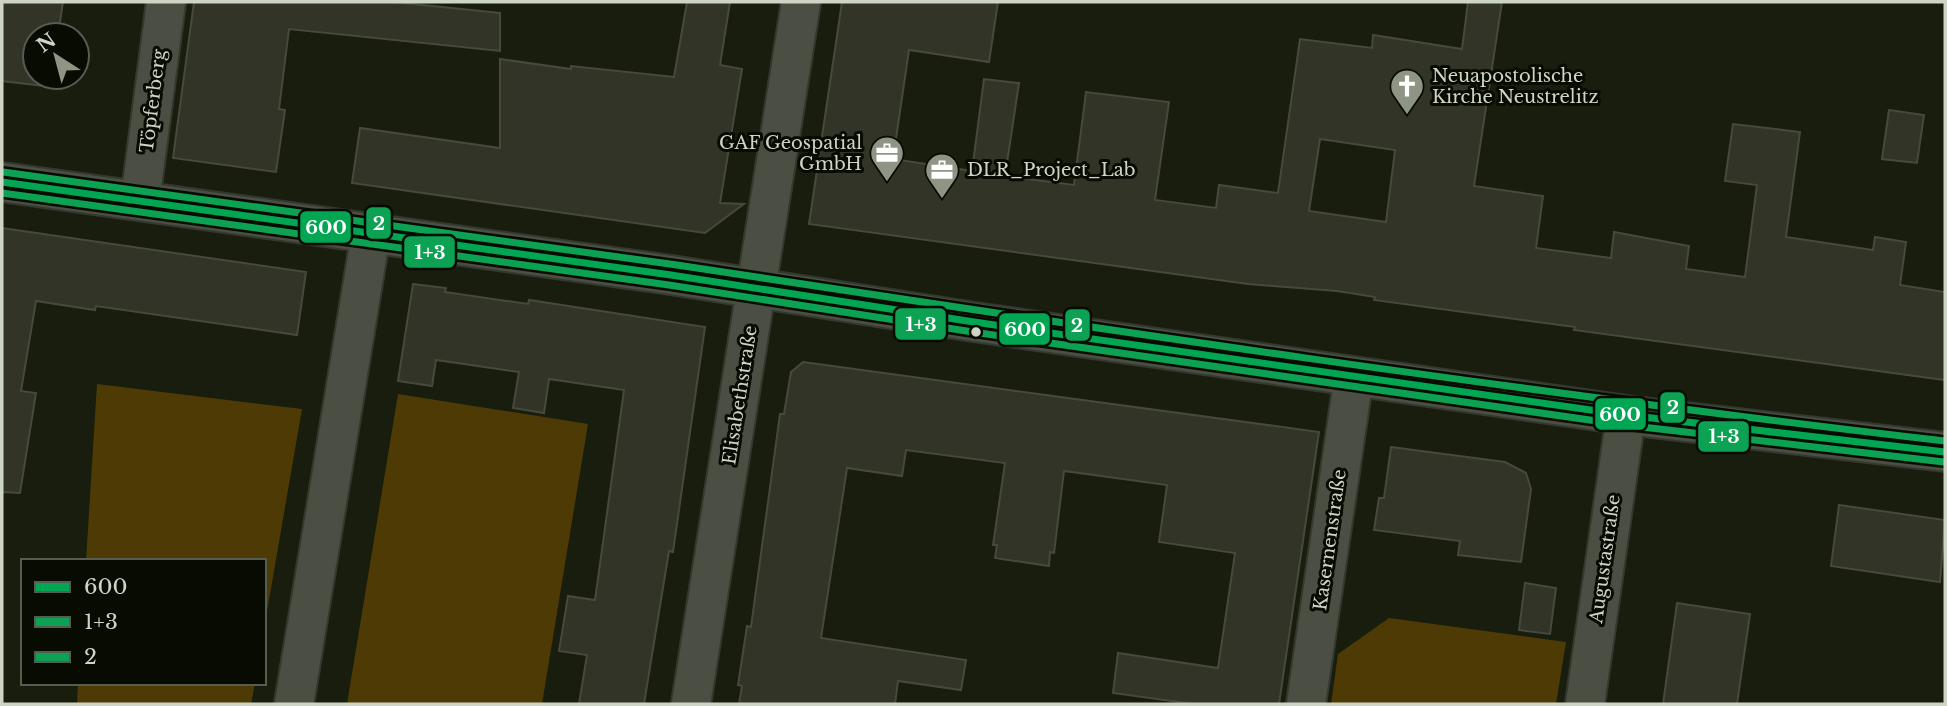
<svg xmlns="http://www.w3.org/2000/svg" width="1947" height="706" font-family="'Libre Baskerville',serif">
<rect width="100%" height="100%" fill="#181d0e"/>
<path fill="#4e3a05" d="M97,384L302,409L264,629V561H86Z
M398,394L588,424L542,704H347Z
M1389,618L1566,642L1556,704H1331L1338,654Z
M78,683H255L251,704H77Z"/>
<path fill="#323428" stroke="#47493d" stroke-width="2" fill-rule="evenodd" d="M2,2H63L58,35H35V77H53L52,87L2,81Z
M194,2H393L500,13V51L289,29L279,109L285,110L276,172L173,158Z
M687,2H730L720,65L742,69L720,203L744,204L705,233L352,183L360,128L500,148V59L571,69V66L674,77Z
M842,2H998L989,62L909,50L893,159L972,171L984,79L1019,83L1005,176L1074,185L1086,92L1169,102L1155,200L1216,208L1219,185L1278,193L1300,39L1372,48L1373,35L1462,49L1468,2H1502L1474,186L1543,196L1536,248L1611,258L1614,232L1689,246L1686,269L1745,277L1757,185L1725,181L1733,124L1800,132L1786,237L1873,250L1875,237L1906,242L1900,285L1945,292V380L1574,330L1575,327L1374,300L1375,297L1337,291L1248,284L809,224ZM1320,139L1395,150L1386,222L1309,211Z
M1889,110L1924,115L1917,163L1882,159Z
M2,228L306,272L297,335L96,306L95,310L36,301L21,391L36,393L20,493L2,492Z
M413,284L446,288L445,292L528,304L529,300L705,327L673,552L669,551L644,704H579L587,655L559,651L568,596L595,600L624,390L549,379L544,413L513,408L519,372L436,360L432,386L398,381Z
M803,362L1319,432L1279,704H1193L1113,693L1118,653L1218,668L1235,553L1159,542L1167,485L1064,471L1054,553L1050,552L1049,566L995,558L997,545H993L1005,463L906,450L902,476L847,468L821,638L966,660L961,690L898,681L895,704H739L742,686L738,685L747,626L751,627L780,414H784L791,372Z
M1391,447L1505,462L1526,473L1531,489L1521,562L1458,555L1460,541L1374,530L1379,498H1384Z
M1839,505L1945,520L1940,582L1831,566Z
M1525,583L1556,588L1550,634L1519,630Z
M1677,603L1750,614L1737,704H1663Z"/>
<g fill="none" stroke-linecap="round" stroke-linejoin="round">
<g stroke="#34382e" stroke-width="42">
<path id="minor" d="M2,182L671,275L974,322L1626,415L1945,452
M140,201L166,2
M294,704L371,233
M691,704L801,2
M1306,704L1354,376
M1585,704L1626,415"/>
</g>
<use href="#minor" stroke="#4b4f43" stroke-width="38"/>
<g stroke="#070b02" stroke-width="12">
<path id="bus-1" d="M2,182L671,275L974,322L1626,415L1945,452"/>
</g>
<g stroke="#070b02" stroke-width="12">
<path id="bus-2" d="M2,193L669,285L973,332L1625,425L1944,462"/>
</g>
<g stroke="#070b02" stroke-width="12">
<path id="bus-3" d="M3,172C228,203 453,232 677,265C1099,329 1521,392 1945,441"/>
</g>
<use href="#bus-1" stroke="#00a651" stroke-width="7"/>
<use href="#bus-2" stroke="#0da253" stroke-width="7"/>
<use href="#bus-3" stroke="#0da253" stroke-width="7"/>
</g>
<defs>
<g id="church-pin" transform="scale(1.75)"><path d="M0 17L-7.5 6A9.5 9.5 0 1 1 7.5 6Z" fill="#8e9585" stroke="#070b02"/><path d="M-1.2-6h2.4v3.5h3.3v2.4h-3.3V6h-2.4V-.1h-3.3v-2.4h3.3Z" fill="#fff"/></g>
<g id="office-pin" transform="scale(1.75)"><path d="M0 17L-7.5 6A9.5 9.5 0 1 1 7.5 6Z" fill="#8e9585" stroke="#070b02"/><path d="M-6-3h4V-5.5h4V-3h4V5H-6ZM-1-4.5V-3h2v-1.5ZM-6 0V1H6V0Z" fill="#fff"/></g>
</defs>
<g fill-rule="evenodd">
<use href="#church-pin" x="1407" y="86"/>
<use href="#office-pin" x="887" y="153"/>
<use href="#office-pin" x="942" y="170"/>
</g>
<circle fill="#ced5c5" stroke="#070b02" stroke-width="2.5" cx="976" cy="332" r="6"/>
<g text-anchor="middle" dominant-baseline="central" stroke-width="6" stroke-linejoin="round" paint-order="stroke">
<g font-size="18" fill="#ced5c5" stroke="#070b02" text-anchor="start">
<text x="1432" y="76">Neuapostolische<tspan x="1432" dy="21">Kirche Neustrelitz</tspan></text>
<text x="862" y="143" text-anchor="end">GAF Geospatial<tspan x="862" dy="21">GmbH</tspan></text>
<text x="967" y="170">DLR_Project_Lab</text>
</g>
<g font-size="18" fill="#ced5c5" stroke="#070b02">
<text transform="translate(153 101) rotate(-83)">Töpferberg</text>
<text transform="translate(740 395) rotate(-81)">Elisabethstraße</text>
<text transform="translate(1330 540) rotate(-82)">Kasernenstraße</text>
<text transform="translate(1605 559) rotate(-82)">Augustastraße</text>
</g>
</g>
<g stroke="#070b02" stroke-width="2.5">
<rect x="365" y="206" width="27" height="34" rx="7" fill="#0da253"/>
<rect x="299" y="210" width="53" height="34" rx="7" fill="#00a651"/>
<rect x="403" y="235" width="53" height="34" rx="7" fill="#0da253"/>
<rect x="894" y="307" width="53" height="34" rx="7" fill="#0da253"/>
<rect x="1064" y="308" width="27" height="34" rx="7" fill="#0da253"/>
<rect x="998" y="312" width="53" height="34" rx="7" fill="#00a651"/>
<rect x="1659" y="391" width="27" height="33" rx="7" fill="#0da253"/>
<rect x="1594" y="397" width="53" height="34" rx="7" fill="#00a651"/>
<rect x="1697" y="420" width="53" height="33" rx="7" fill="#0da253"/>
</g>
<g font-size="19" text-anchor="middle" font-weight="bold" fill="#fff">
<text x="379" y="230">2</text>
<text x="326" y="234">600</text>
<text x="430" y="259">1+3</text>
<text x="921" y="331">1+3</text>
<text x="1077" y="332">2</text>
<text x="1025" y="336">600</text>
<text x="1673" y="414">2</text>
<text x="1620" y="421">600</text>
<text x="1724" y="443">1+3</text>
</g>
<rect width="1947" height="706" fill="none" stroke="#ced5c5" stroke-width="7"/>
<rect x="21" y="559" width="245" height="126" fill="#070b02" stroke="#575c50" stroke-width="2"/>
<rect x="35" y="582" width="35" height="10" fill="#00a651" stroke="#575c50" stroke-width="2"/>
<text x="84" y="594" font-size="21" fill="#ced5c5">600</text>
<rect x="35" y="617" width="35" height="10" fill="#0da253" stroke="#575c50" stroke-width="2"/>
<text x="84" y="629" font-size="21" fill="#ced5c5">1+3</text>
<rect x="35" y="652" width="35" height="10" fill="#0da253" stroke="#575c50" stroke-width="2"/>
<text x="84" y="664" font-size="21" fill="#ced5c5">2</text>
<g transform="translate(56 56) rotate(324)"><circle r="33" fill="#070b02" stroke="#575c50" stroke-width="2"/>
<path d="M0-5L12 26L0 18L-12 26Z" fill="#8e9585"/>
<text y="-10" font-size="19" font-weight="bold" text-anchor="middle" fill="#ced5c5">N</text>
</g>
</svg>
